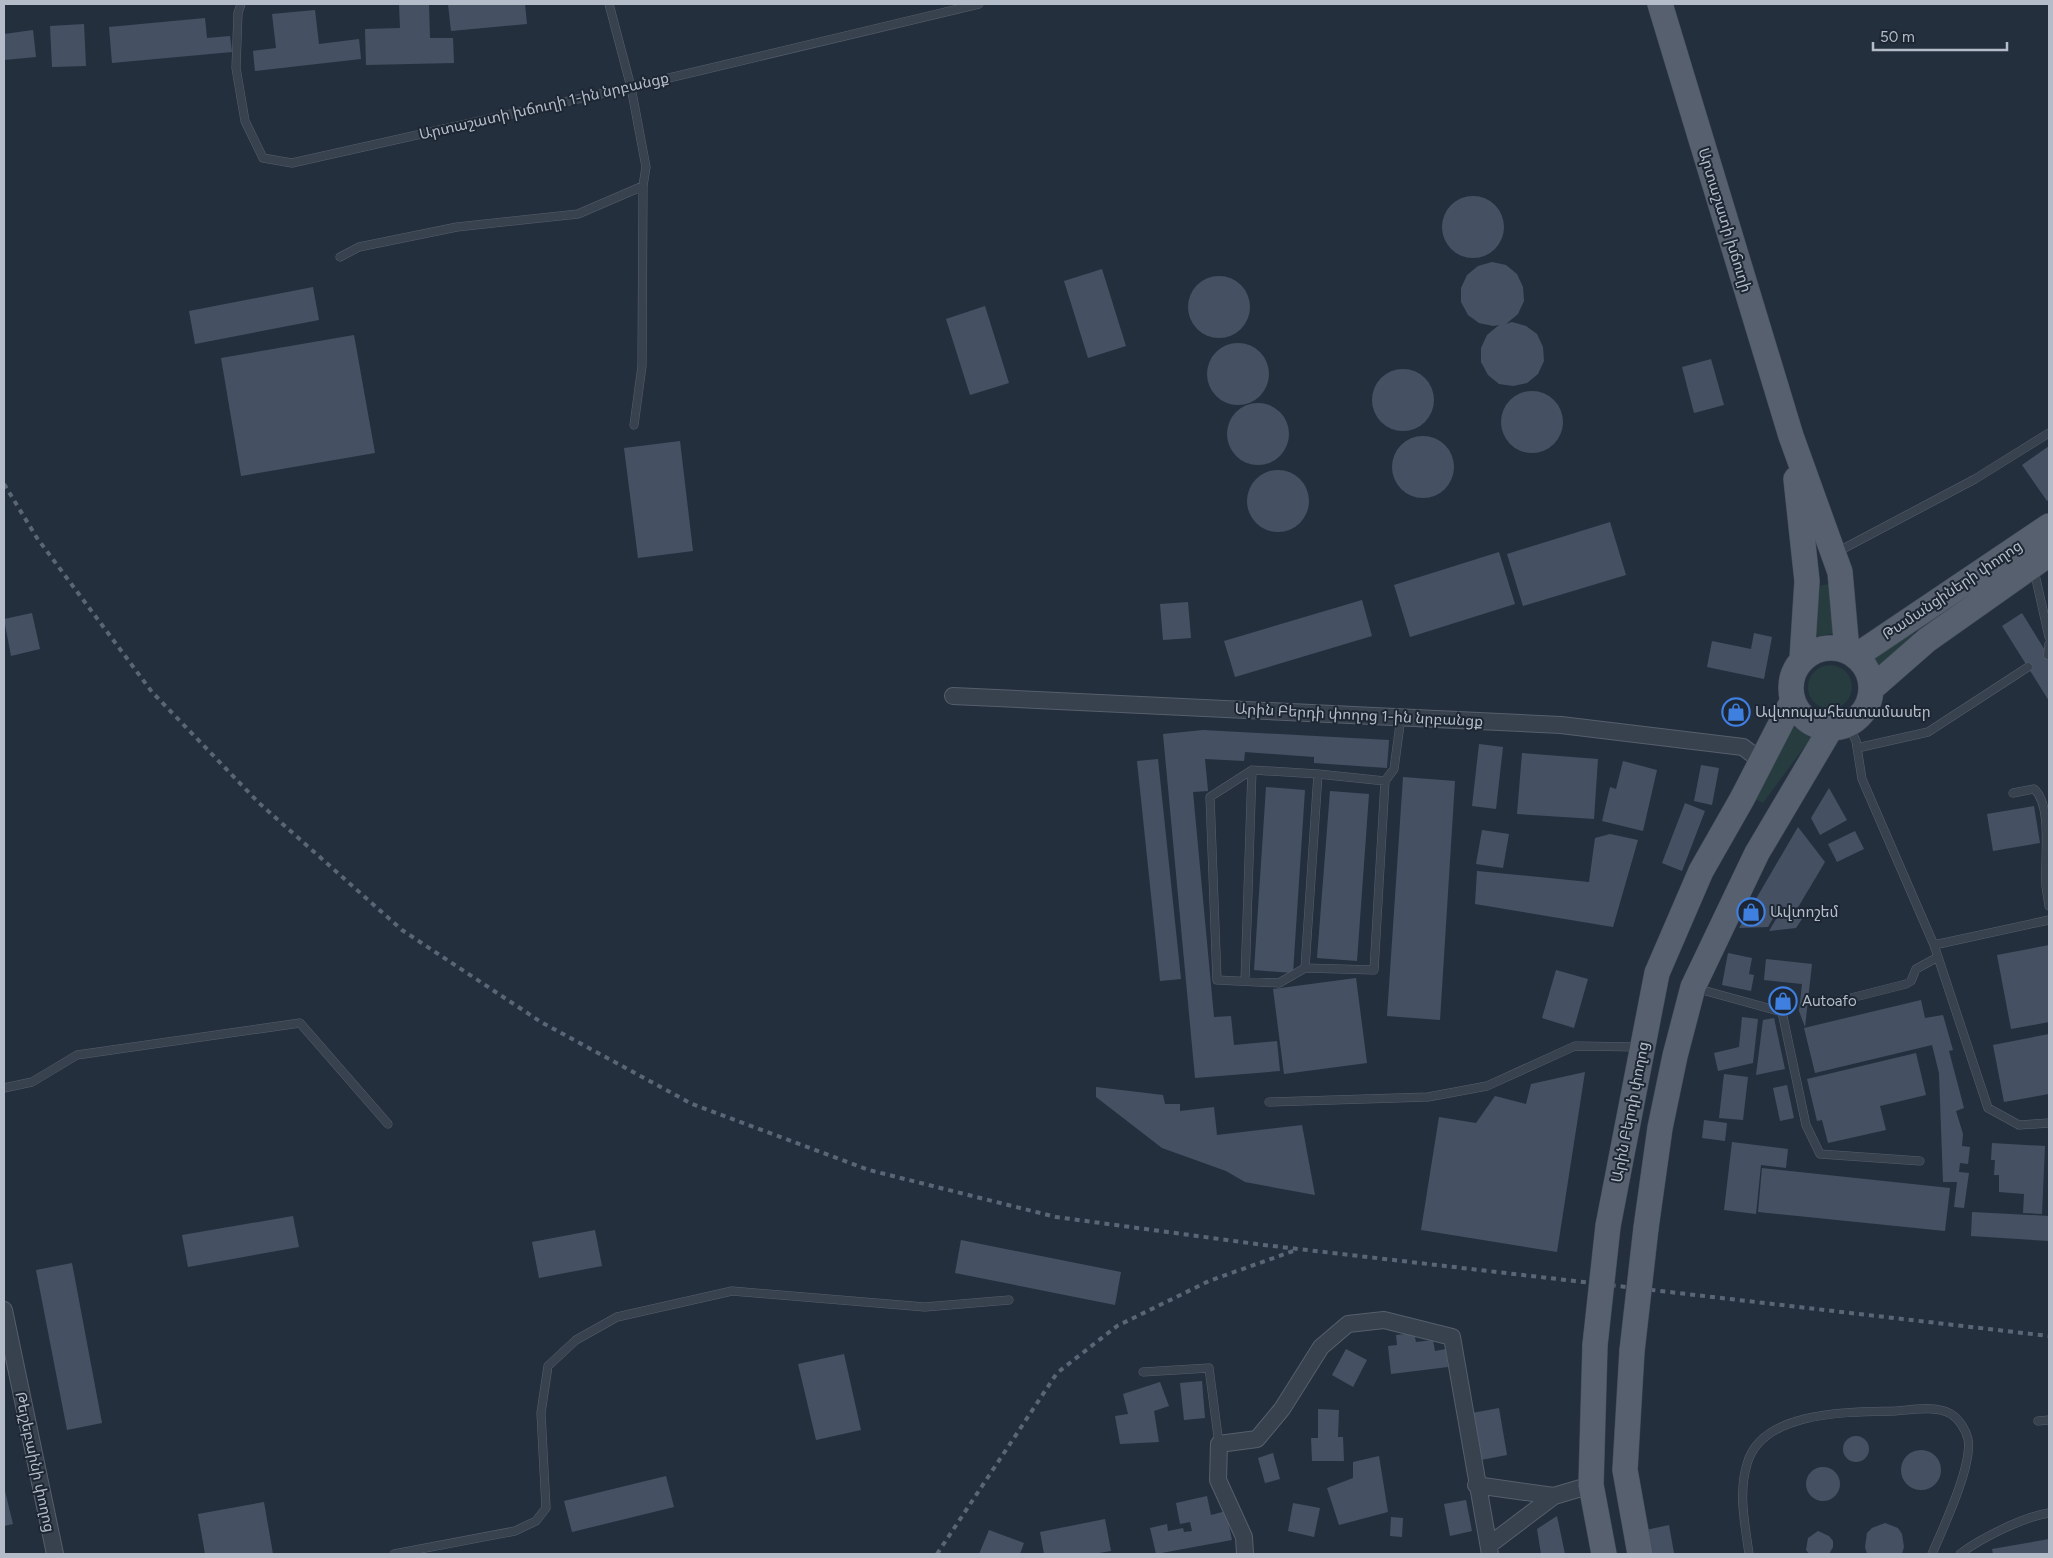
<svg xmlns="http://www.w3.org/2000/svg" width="2053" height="1558" font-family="Figtree,'Noto Sans Armenian',sans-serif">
<rect width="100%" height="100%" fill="#242f3e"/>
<path fill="#263c3f" d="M1832,583L1838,633L1813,637L1815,587Z
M1911,628L1916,636L1881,669L1872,653Z
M1808 687a22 22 0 1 1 44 0a22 22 0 1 1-44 0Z
M1790,724L1811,738L1763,803L1755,799Z"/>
<path fill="#455162" d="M399,4H429L430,38H453L454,63L366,65L365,29L400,28Z
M448,4H525L527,24L451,31Z
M315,10L319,44L359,39L361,59L255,71L253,51L276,48L272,14Z
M205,18L207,38L230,36L232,52L112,63L109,27Z
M84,24L86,66L52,67L50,26Z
M33,30L36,57L4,60V34Z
M1442 227a31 31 0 1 1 62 0a31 31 0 1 1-62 0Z
M1492,262L1506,265L1517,274L1523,287L1524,301L1518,314L1506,324L1512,322L1526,326L1537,334L1543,347L1544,361L1538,374L1527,383L1513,386L1499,384L1488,375L1481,362V348L1487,335L1499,325L1493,326L1479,323L1468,315L1461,302V288L1467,275L1478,266Z
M1102,269L1126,346L1088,358L1064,281Z
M1188 307a31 31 0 1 1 62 0a31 31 0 1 1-62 0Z
M313,287L319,320L195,344L189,311Z
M985,306L1009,383L970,395L946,319Z
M354,335L375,453L241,476L221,358Z
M1207 374a31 31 0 1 1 62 0a31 31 0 1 1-62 0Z
M1711,359L1724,405L1694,413L1682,367Z
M1372 400a31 31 0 1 1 62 0a31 31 0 1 1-62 0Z
M1501 422a31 31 0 1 1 62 0a31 31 0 1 1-62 0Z
M1227 434a31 31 0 1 1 62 0a31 31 0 1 1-62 0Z
M1392 467a31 31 0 1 1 62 0a31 31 0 1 1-62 0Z
M680,441L693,551L638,558L624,448Z
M2049,446V499L2047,501L2022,465Z
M1247 501a31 31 0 1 1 62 0a31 31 0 1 1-62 0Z
M1610,522L1626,575L1523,606L1507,554Z
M1499,552L1515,604L1410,637L1394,585Z
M1362,600L1372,636L1235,677L1224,641Z
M1188,602L1191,638L1163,640L1160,604Z
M32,613L40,649L11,656L4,619Z
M2022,613L2049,657V701L2002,626Z
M1754,633L1772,637L1764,679L1707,667L1712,641L1751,649Z
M1203,730L1389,740L1387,768L1314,763V757L1245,752L1244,761L1205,759L1208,791L1193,792L1214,1017L1231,1016L1234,1045L1277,1041L1280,1071L1195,1078L1163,734Z
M1479,744L1503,747L1496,809L1472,806Z
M1522,753L1598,759L1594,819L1517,814Z
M1158,759L1181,979L1160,981L1137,761Z
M1623,761L1657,770L1643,831L1602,821L1610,787L1616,789Z
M1701,765L1719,768L1712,805L1694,801Z
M1403,777L1455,781L1440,1020L1387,1016Z
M1266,787L1305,790L1293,973L1254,970Z
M1829,788L1847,820L1820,835L1811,818Z
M1330,791L1369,794L1357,961L1317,958Z
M1685,803L1705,811L1682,871L1662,863Z
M2034,806L2040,843L1993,851L1987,814Z
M1798,827L1825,862L1794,914L1802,919L1796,928L1769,931L1783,907L1781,905L1768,927L1739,928Z
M1482,830L1509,834L1503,868L1476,864Z
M1855,831L1864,849L1837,862L1828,844Z
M1610,834L1638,840L1613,927L1475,904L1477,871L1589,882L1595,838Z
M2049,945V1022L2011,1029L1997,955Z
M1728,953L1752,958L1749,974L1754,975L1751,991L1722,985Z
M1766,959L1812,964L1805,1027L1799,1011L1802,984L1764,980Z
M1556,970L1588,979L1574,1028L1542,1018Z
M1356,978L1367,1063L1284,1074L1273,989Z
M1921,1000L1925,1018L1943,1015L1953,1050L1949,1051L1964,1108L1956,1111L1963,1134L1962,1146L1970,1147L1968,1164L1960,1163L1959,1172L1969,1173L1964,1208L1954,1207L1957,1182H1943L1939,1073L1932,1045L1815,1073L1804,1028Z
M1742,1017L1758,1019L1753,1063L1718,1071L1714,1053L1739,1047Z
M1774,1018L1785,1069L1756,1075L1763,1020Z
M2049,1034V1094L2004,1102L1993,1045Z
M1916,1053L1926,1095L1880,1106L1886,1130L1828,1143L1822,1120L1817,1121L1807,1079Z
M1585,1072L1557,1252L1421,1230L1439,1117L1476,1123L1495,1096L1526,1104L1531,1084Z
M1724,1074L1748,1077L1743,1120L1719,1118Z
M1787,1085L1794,1118L1780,1121L1773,1088Z
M1096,1087L1163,1095L1165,1104H1180V1111L1214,1107L1217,1135L1302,1125L1315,1195L1245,1182L1226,1171L1162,1148L1096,1097Z
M1704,1120L1727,1123L1725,1141L1702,1138Z
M1732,1142L1788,1149L1786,1168L1761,1165L1756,1214L1724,1210Z
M1992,1143L2045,1146L2042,1214L2023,1213L2024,1194L1999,1192V1175H1994L1995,1160H1991Z
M1762,1168L1950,1188L1945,1231L1758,1212Z
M1972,1212L2049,1216V1241L1971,1236Z
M293,1216L299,1247L188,1267L182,1235Z
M595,1230L602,1266L539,1278L532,1242Z
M961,1240L1121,1272L1115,1305L955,1273Z
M72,1263L102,1423L67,1430L36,1270Z
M1414,1333L1416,1342L1433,1340L1435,1351L1446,1349L1448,1367L1391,1374L1388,1346L1397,1345L1396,1335Z
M1346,1349L1367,1360L1353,1387L1332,1375Z
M844,1354L861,1430L816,1440L798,1364Z
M1202,1381L1205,1418L1184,1420L1180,1383Z
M1160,1382L1169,1406L1154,1411L1159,1442L1120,1444L1115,1416L1128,1414L1123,1394Z
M1499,1408L1507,1455L1481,1460L1472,1413Z
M1318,1409L1339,1410L1338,1437H1343L1344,1461H1312L1311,1438H1318Z
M1843 1449a13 13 0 1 1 26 0a13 13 0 1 1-26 0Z
M1901 1470a20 20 0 1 1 40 0a20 20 0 1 1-40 0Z
M1273,1453L1280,1479L1265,1483L1258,1458Z
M1379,1456L1388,1512L1339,1525L1327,1488L1353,1478V1462Z
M1806 1484a17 17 0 1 1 34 0a17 17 0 1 1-34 0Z
M666,1476L674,1507L572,1532L564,1501Z
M4,1487L13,1524L4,1526Z
M1207,1496L1211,1515L1226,1511L1232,1540L1156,1554L1150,1528L1167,1524L1168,1531L1183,1528L1184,1532L1192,1531L1190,1522L1180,1524L1176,1503Z
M1466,1500L1472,1531L1450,1536L1444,1504Z
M264,1502L273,1554H205L198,1514Z
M1293,1503L1320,1508L1314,1537L1288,1531Z
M1557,1516L1565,1554H1541L1537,1529Z
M1391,1517L1403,1518L1402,1537L1390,1536Z
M1105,1519L1111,1551L1093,1554H1044L1040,1532Z
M1885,1523L1898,1528L1902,1534L1904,1547L1902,1554H1867L1865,1547L1867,1533L1872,1528Z
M1669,1525L1674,1553L1650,1554L1646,1530Z
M989,1530L1024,1543L1020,1554H979Z
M1818,1531L1829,1536L1833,1541V1547L1829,1554H1809L1806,1550L1808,1538Z
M2049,1539V1554H1993L1992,1549Z"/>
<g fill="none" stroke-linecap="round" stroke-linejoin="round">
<g stroke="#565f6c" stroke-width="9">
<path id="service" d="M241,4L238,13L236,68L245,121L263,158L292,163L631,87L979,4
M340,257L359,247L457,227L578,214L643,186L646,167L631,87L609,4
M634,425L642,366L643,186
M1837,552L1975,479L2049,433
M2034,570L2049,637
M2048,655L2049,644
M1848,724L1856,741L1862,779L1934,945L1988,1108L2019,1125L2049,1123
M1857,748L1928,732L2028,667
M1252,770L1210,797L1217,980L1279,983L1305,968L1374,970L1385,781L1394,769L1401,717
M2013,793L2034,789C2053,805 2044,862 2046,886C2047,893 2048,899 2049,906
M1934,945L2049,920
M1305,968L1318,774
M1245,981L1252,770L1318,774L1385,781
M1695,988L1782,1012L1806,1125L1820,1154L1920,1161
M1839,1001L1906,984L1911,981L1916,969L1938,957
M4,1088L32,1082L77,1055L300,1023L388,1124
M1269,1102L1428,1097L1487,1086L1575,1046L1640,1047
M1143,1372L1209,1368L1219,1444
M2038,1421L2049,1420
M394,1554L515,1531L536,1521L546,1508L541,1413L548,1366L576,1340L617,1317L732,1291L925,1307L1009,1300
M1749,1554C1745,1524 1738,1494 1747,1464C1762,1410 1851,1412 1895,1411C1911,1410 1936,1405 1951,1414C1959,1419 1966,1430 1968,1439C1973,1465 1943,1528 1932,1554
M1960,1554C1981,1538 2023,1517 2049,1513"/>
</g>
<g stroke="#565f6c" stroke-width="18">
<path id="minor" d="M953,696L1561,725L1743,747L1760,760
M4,1310L55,1554
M1476,1485L1554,1496
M1489,1545L1554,1496L1591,1485
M1245,1554L1244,1537L1218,1480L1219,1444L1257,1439L1282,1409L1321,1347L1348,1324L1384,1320L1452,1337L1490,1554"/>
</g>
<g stroke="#414a57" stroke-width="26">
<path id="primary" d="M1660,4L1791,436L1840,572L1847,651
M1796,479L1807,581L1802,659
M1791 688a40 40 0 1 1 80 0a40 40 0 1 1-80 0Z
M1856,656L2049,526
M1871,689L1927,640L2049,554
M1608,1226L1657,973L1701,871L1742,799L1793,700
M1646,1228L1660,1128L1675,1056L1693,987L1757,853L1831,728
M1595,1345L1591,1485L1604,1554
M1632,1351L1625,1470L1640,1554"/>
</g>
<use href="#service" stroke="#38414e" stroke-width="8"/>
<use href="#minor" stroke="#38414e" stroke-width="16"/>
<use href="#primary" stroke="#56606e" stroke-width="25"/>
<path stroke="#5a6575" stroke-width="4" stroke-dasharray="5 5" stroke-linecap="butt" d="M4,484L37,538L152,692L259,803L402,930L541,1022L692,1104L869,1170L1056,1217L1264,1245L2049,1336
M937,1554L1057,1373L1117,1326L1209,1281L1296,1250"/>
<g stroke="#414a57" stroke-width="26" stroke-linecap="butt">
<path id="primary-bridge" d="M1595,1345L1608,1226
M1632,1351L1646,1228"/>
</g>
<use href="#primary-bridge" stroke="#56606e" stroke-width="25"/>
</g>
<defs>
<g id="shop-ring" transform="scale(1.4375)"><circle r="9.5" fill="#1d2633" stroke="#3f7fe0" stroke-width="1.5"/><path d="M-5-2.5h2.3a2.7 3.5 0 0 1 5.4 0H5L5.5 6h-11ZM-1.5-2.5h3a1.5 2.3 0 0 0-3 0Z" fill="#3f7fe0"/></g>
</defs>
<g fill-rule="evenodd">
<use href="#shop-ring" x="1736" y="712"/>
<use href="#shop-ring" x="1751" y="912"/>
<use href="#shop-ring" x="1783" y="1001"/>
</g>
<g text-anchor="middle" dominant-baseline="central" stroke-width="4" stroke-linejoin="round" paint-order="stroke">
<g font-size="15" fill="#b4bcc9" stroke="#1d2633">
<text transform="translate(544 106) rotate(-13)">Արտաշատի խճուղի 1-ին նրբանցք</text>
<text transform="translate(1725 220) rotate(73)">Արտաշատի խճուղի</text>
<text transform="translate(1952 590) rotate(-34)">Թամանցիների փողոց</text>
<text transform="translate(1359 715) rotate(3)">Արին Բերդի փողոց 1-ին նրբանցք</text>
<text transform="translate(1630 1112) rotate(-79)">Արին Բերդի փողոց</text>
<text transform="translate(35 1462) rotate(78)">Թեյշեբաինի փողոց</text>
</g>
<g font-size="15" fill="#b4bcc9" stroke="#1d2633" text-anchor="start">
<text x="1755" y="712">Ավտոպահեստամասեր</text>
<text x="1770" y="912">Ավտոշեմ</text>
<text x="1802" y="1001">Autoafo</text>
</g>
</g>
<rect width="2053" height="1558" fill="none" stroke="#b4bcc9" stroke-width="10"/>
<path d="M1873 42v8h134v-8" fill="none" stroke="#b4bcc9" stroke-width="2.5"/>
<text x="1880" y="42" font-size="15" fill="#b4bcc9" stroke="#1d2633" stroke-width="4" paint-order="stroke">50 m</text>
</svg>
